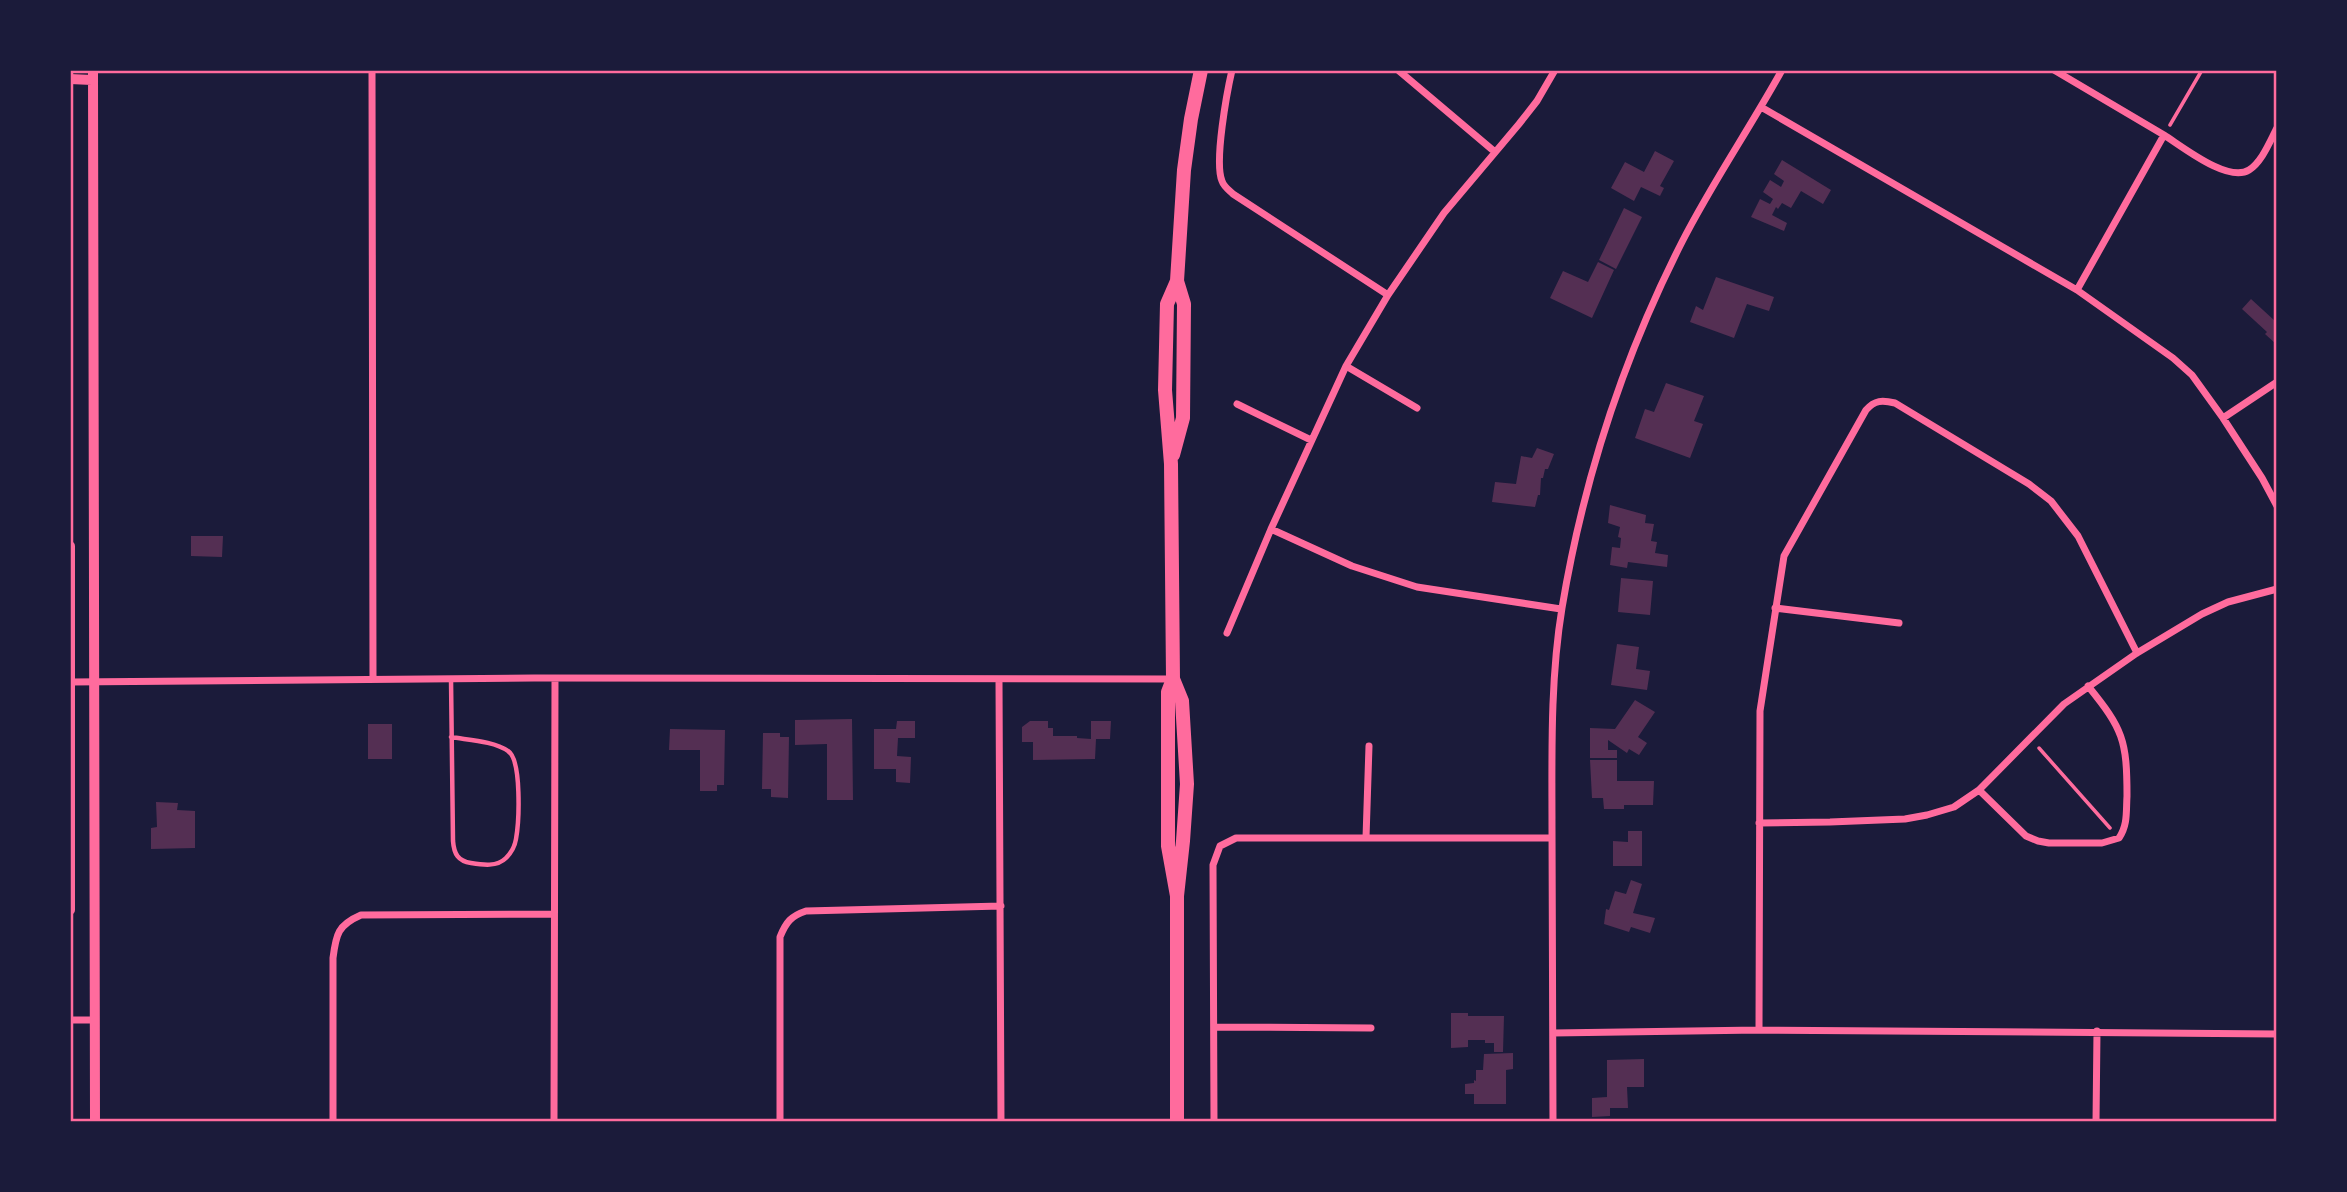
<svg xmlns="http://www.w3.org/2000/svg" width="2347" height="1192" font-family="Karla,sans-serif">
<rect width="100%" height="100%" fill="#1b1b3a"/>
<path fill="#542f53" d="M1655,151L1674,161L1660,186L1664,188L1660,196L1641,187L1634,201L1611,188L1625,162L1644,172Z
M1782,160L1831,190L1823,204L1801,191L1791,208L1782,203L1778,209L1776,207L1772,215L1787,223L1784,231L1751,217L1760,199L1770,204L1773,199L1763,192L1770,180L1781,187L1784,181L1774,174Z
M1624,208L1642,217L1616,269L1599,260Z
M1598,262L1614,270L1592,318L1550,298L1563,271L1588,282Z
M1716,277L1774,297L1769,311L1747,304L1734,338L1690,322L1696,306L1703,310Z
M2251,299L2275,321L2277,319L2276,344L2265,334L2267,332L2242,309Z
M1666,383L1704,396L1694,421L1703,424L1690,458L1635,438L1645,409L1654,412Z
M1537,448L1554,454L1548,469H1545L1543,478H1541L1540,495H1538L1535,507L1492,502L1495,482L1516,484L1521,456L1532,458Z
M1610,505L1646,515L1645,523L1654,524L1651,541L1657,542L1655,553L1668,555L1667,567L1628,562L1627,568L1610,565L1612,547L1620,548L1621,538L1618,537L1620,527L1608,523Z
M191,536H223L222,557L191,556Z
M1621,578L1653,581L1650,615L1618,612Z
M1617,644L1639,647L1636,669L1650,671L1647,690L1611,685Z
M1635,700L1655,712L1638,737L1647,743L1639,755L1629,749L1627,753L1608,740V750H1617V758H1590V728L1615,729Z
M852,719L853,800H827V744L795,745V720Z
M897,721H915V738H898L897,756L911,757L910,783L896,782V769H874V729H896Z
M1030,721H1048V728H1053V736H1077V738L1091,739V721H1111L1110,739H1096L1095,759L1033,760V742H1022V727Z
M368,724H392V759H368Z
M670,729L725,730L724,785H717V791H700V750H669Z
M763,733H780V737H789L788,798L771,797V789H762Z
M1590,760H1617V781H1654L1653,805H1624V809H1604L1603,798H1592Z
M156,802L178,803L177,810L195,811V848L151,849V828L157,827Z
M1628,831H1642V866H1613V841L1628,842Z
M1631,880L1642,884L1633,913L1655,918L1650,933L1631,927L1629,932L1604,924L1606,909L1609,910L1615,891L1626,894Z
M1451,1013H1468V1016H1504L1503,1052H1494V1043H1485V1040H1468V1047L1451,1048Z
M1513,1053V1069L1506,1070V1104H1474V1094H1465V1084L1474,1083V1080L1476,1081V1070H1483L1484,1054Z
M1644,1059V1087H1627L1628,1108H1610V1116L1592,1117V1098L1607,1097V1060Z"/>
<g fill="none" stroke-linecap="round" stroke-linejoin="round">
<path stroke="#ff6b9d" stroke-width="3.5" d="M2170,125L2202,70
M2039,748L2110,828"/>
<path stroke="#ff6b9d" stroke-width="4.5" d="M451,679L453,841C454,854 458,861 471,863C483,865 497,867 506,858C511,853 515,845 516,839C519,822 522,760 508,751C494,741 468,740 451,737"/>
<path stroke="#ff6b9d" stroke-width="7" d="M372,70L373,679
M1232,70C1227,92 1214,162 1222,181C1224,187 1229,190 1233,194L1388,295
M1398,70L1495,152
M2054,70L2164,135
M1761,107L2077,290L2173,358L2192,375L2223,418L2262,478L2277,506
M2077,290L2164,135C2183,147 2228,183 2249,170C2262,162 2270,141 2277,128
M1346,366L1417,408
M1237,404L1311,440
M2223,418L2277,382
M1271,529L1352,566L1417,587L1561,609
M1775,608L1899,623
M1227,633L1271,529L1346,366L1388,295L1444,213L1519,124L1537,101L1555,70
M999,680L1001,1122
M71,682L534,678L1173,679
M1979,790L2026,836L2038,841L2049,843H2102L2119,838C2128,825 2126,811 2127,796C2127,740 2123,729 2088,686
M1759,823L1830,822L1905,819L1927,815L1954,807L1979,790L2064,704L2137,653L2202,614L2228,602L2277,589
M1366,838L1369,746
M70,1020H95
M1214,1027L1371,1028
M1759,1030L1760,711L1784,556L1866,410C1875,400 1882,400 1895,403L2029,484L2051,501L2078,536L2137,653
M1553,1033L1759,1030L2277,1034
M333,1122V958C336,934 338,925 361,915L554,914
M554,1122L555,679
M780,1122V937C786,922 791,916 806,911L1001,906
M1214,1122L1213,865L1220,846L1236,838H1552
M1553,1122C1553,1024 1552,927 1552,829C1552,756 1550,681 1562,608C1583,482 1624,356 1682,242C1712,183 1750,128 1782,70
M2096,1122L2097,1031"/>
<path stroke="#ff6b9d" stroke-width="10" d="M93,70L95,1122
M70,79L92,80
M70,546V910"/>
<path stroke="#ff6b9d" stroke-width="14" d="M1173,455L1183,418L1184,304L1177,281
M1173,679L1182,701L1187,784L1183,841L1177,896V1122
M1177,896L1168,846V692L1173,679L1171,464L1165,390L1167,304L1177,281L1184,170L1191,119L1201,70"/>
</g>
<rect width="2347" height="1192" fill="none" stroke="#1b1b3a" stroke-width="144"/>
<rect x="72" y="72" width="2203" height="1048" fill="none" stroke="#ff6b9d" stroke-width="2.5"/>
</svg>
